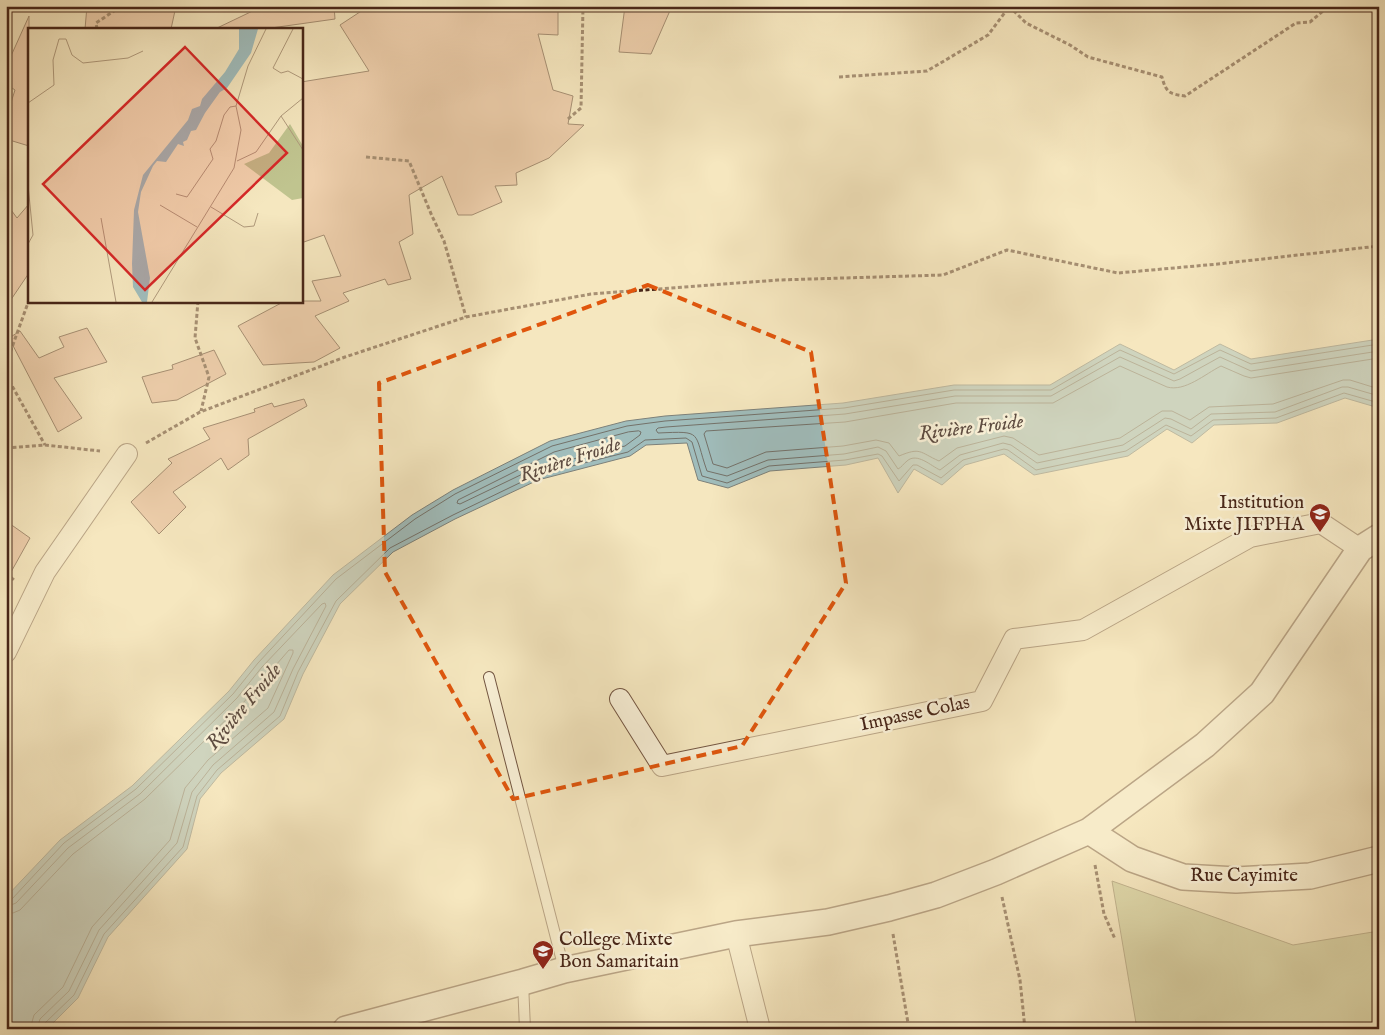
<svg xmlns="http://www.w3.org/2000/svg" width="1385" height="1035" font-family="'IM FELL English',serif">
<rect width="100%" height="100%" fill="#f5e7bf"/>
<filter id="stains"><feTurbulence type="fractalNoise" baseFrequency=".004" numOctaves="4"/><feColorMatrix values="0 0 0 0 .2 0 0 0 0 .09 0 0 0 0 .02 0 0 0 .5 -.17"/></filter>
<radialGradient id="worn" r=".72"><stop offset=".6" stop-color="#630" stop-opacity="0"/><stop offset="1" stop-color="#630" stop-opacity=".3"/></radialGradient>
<path fill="#c0c48f" stroke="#847554" d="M1112,881L1293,945L1379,931V1029H1137Z"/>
<path fill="#a0bdbc" stroke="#7d817a" d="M1379,339V408L1345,398L1277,423L1214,425L1192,443L1167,429L1128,456L1034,475L1004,454L965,465L942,485L914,469L898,493L878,458L846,465L770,471L728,488L698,480L687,443L646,445L630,456L538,480L455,519L393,552L340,604L303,674L284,719L221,773L200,799L187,849L108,937L78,998L47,1029H6V897L60,840L132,786L229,691L254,660L333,575L412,515L453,490L550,441L626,421L665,416L843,403L954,385H1050L1120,344L1174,370L1220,344L1251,359Z"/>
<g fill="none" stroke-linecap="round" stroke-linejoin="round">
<path stroke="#74726a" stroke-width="1" d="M1379,351L1251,371L1220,357L1180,379L1174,381L1120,357L1051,396H955L845,414L666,427L658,428L656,430L658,433C704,431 693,431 707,471L727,476L768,460L844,454L878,447L886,451L898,469C902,467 903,464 907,461C917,452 931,466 940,470L960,455L1003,443L1011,445L1037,463L1123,445L1165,418L1171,419L1191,429L1211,414L1275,412L1342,387H1348L1379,396
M1379,358L1251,378L1244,376L1221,366C1205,374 1185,392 1167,387L1120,366L1053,403H956L845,422L706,431L704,434L713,464L727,468L766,452L843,446L876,440L889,443L899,456C921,447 919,452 939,461L957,448L1004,436L1013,438L1039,455L1120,438L1162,411H1172L1190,420L1209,407L1273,404L1343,380H1350L1379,389
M639,431L641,432L640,435L625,446L533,469L460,504L457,503L458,500L554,452L628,432Z
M6,900L12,899L64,843L136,789L233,694L258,663L336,579L415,519L455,494L552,446L627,426L665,421L844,408L954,390H1051L1120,350L1174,374L1220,350L1251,364L1379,344
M6,907L16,903L68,848L140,794L237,698L262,667L322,604L325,603L326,606L293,669L274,712L213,765L192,792L177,843L99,930L69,991L40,1019L37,1029
M6,914L13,913L20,910L73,854L145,799L243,703L289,650H293V653L268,708L208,760L185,788L170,840L92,927L63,987L34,1015L30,1029
M43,1029L45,1023L74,995L104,934L183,847L197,796L217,770L280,716L298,672L336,601L390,548L453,515L536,475L628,452L645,440L686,438L692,442L702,476L727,483L769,466L845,460L878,454L882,456L899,481L913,465H917L941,478L963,460L1004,449L1008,450L1036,470L1126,451L1166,425L1191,436L1213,420L1276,418L1344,393L1379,403"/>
</g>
<path fill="#e4b295" stroke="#482618" d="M87,6H176L171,29H85Z
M263,6H334L335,19L264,29H215Z
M369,6H495L558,9V35L538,34L553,90L573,96L568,124L584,125L549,158L516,173L517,185L495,186L502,202L472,215H458L442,176L409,195L413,234L399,242L411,279L388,285L385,279L343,293L349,301L315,316L340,348L314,362L263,365L238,326L285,301H321L312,281L341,276L324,235L301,243V82L369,71L340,25Z
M625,6H672L651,54L619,52Z
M29,16V146L6,139V118L15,90L6,84V67Z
M6,203L17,218L29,204V273L6,307Z
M87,328L107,362L54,378L82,418L58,432L9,338L20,331L39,358L64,347L59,337Z
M214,350L226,374L177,400L152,403L142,377L173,369L172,365Z
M304,399L307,406L248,439L249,455L228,470L221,458L173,492L186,507L159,534L131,502L172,463L168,459L210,439L203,428L255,412L254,409L272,403L274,407Z
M6,521L30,538L6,581Z"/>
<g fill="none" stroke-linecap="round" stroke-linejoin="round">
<g stroke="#735642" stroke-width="12">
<path id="service" d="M489,677L564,969
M523,982L525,1029"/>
</g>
<g stroke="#735642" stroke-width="22">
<path id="minor" d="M6,652L45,572L127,454
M620,699L662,766L982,701L1014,639L1083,630L1250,537L1321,523L1360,549
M736,934L760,1029"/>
</g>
<g stroke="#735642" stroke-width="28">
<path id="tertiary" d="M1089,831L1132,859L1183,877L1236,880L1310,876L1379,859
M346,1029L523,982L564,970L736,934L828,922L889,908L936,895L996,872L1089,831L1205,745L1262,693L1360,549L1379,537"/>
</g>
<path stroke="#482618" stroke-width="3" stroke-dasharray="4 2.5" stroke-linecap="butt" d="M1009,6L1026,23L1070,45L1088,57L1162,77C1166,93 1170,94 1185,96L1296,23L1310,22L1329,6
M97,29L96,23L120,7
M839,77L927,71L988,35L1009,7
M568,119L581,108L583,6
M366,157L409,161L432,216L444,241L466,317
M198,301L195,338L209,377L201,411
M6,364L29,300
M6,375L45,445
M146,443L200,412L345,357L466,317L591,294L778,280L943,275L1007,250L1118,273L1218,264L1379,246
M6,448L45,445L100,451
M6,573L15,581
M1095,865L1104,914L1115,939
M1002,897L1020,980L1025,1029
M893,934L909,1029"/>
<use href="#service" stroke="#f8efd5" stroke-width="10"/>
<use href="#minor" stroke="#f8efd5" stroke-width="20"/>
<use href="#tertiary" stroke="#f8efd5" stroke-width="25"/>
</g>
<path d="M0 0H1385V1035H0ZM648,285L811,352L846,583L742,746L513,799L385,572L379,383Z" fill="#f5e7bf" fill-opacity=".55" fill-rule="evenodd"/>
<path fill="none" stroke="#e0560d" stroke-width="4" stroke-dasharray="10 6" stroke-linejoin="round" d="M648,285L811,352L846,583L742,746L513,799L385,572L379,383Z"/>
<defs>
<g id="school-pin" transform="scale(1.125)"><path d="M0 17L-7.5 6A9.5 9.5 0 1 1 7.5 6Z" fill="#8f2418" stroke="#f8efd5"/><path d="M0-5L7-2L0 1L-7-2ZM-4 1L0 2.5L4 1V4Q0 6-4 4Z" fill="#fff"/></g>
</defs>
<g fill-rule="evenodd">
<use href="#school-pin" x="1320" y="514"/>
<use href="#school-pin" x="543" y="951"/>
</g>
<g text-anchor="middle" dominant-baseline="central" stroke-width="5" stroke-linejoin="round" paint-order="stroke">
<g font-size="19" fill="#482618" stroke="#f8efd5" text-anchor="end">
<text x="1304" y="503">Institution<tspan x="1304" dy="22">Mixte JIFPHA</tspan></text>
<text x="559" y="940" text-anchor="start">College Mixte<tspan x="559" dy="22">Bon Samaritain</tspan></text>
</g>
<g font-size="19" fill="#482618" stroke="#f8efd5">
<text transform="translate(915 714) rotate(-12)">Impasse Colas</text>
<text x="1244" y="876">Rue Cayimite</text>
</g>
<g font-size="20" font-style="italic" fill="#5e4c41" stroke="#f8efd5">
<text transform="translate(971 428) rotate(-7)">Rivière Froide</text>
<text transform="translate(570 460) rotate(-18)">Rivière Froide</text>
<text transform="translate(244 707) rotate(-50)">Rivière Froide</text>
</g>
</g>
<g transform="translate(28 28)">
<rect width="275" height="275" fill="#f5e7bf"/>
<path d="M262,96L275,118V170L264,172L216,136L241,125Z" fill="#c0c48f"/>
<path d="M211,1H230L223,25L199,60L192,64L177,85L168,102L163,103L159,112L155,114L156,118L150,116L138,134L129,133L125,138L113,164L110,184L122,250L119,274H114L105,259L104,236L106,182L115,147L160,92L164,81L172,78L174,71L197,44L211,21Z" fill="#a0bdbc"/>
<path fill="none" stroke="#b09a7c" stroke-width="1" d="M265,1L245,40L253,45L260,43L275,51M0,75L26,57L25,32L31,11H38L44,27L55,35L100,30L115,23M253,88L275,122M209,133L228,124L253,88L275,70M0,157L5,207L0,216M148,166L159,169L185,131L182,121L188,113L196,87L202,79L208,78M132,177L169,199M183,179L216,199L226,198L230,185M73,190L88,274M124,274L206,140L213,102L208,78L220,38L238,1"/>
<path fill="#d62828" fill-opacity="0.15" stroke="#d62828" stroke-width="2.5" d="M157,19L259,125L117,262L15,156Z"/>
<rect width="275" height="275" fill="none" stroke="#482618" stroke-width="2.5"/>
</g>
<rect width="1385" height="1035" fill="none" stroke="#f5e7bf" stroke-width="25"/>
<rect x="8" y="8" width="1370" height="1020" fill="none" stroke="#482618" stroke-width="2.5"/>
<rect x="12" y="12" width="1360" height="1010" fill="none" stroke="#482618"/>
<rect width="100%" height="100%" filter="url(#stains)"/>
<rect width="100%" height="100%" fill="url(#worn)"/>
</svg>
